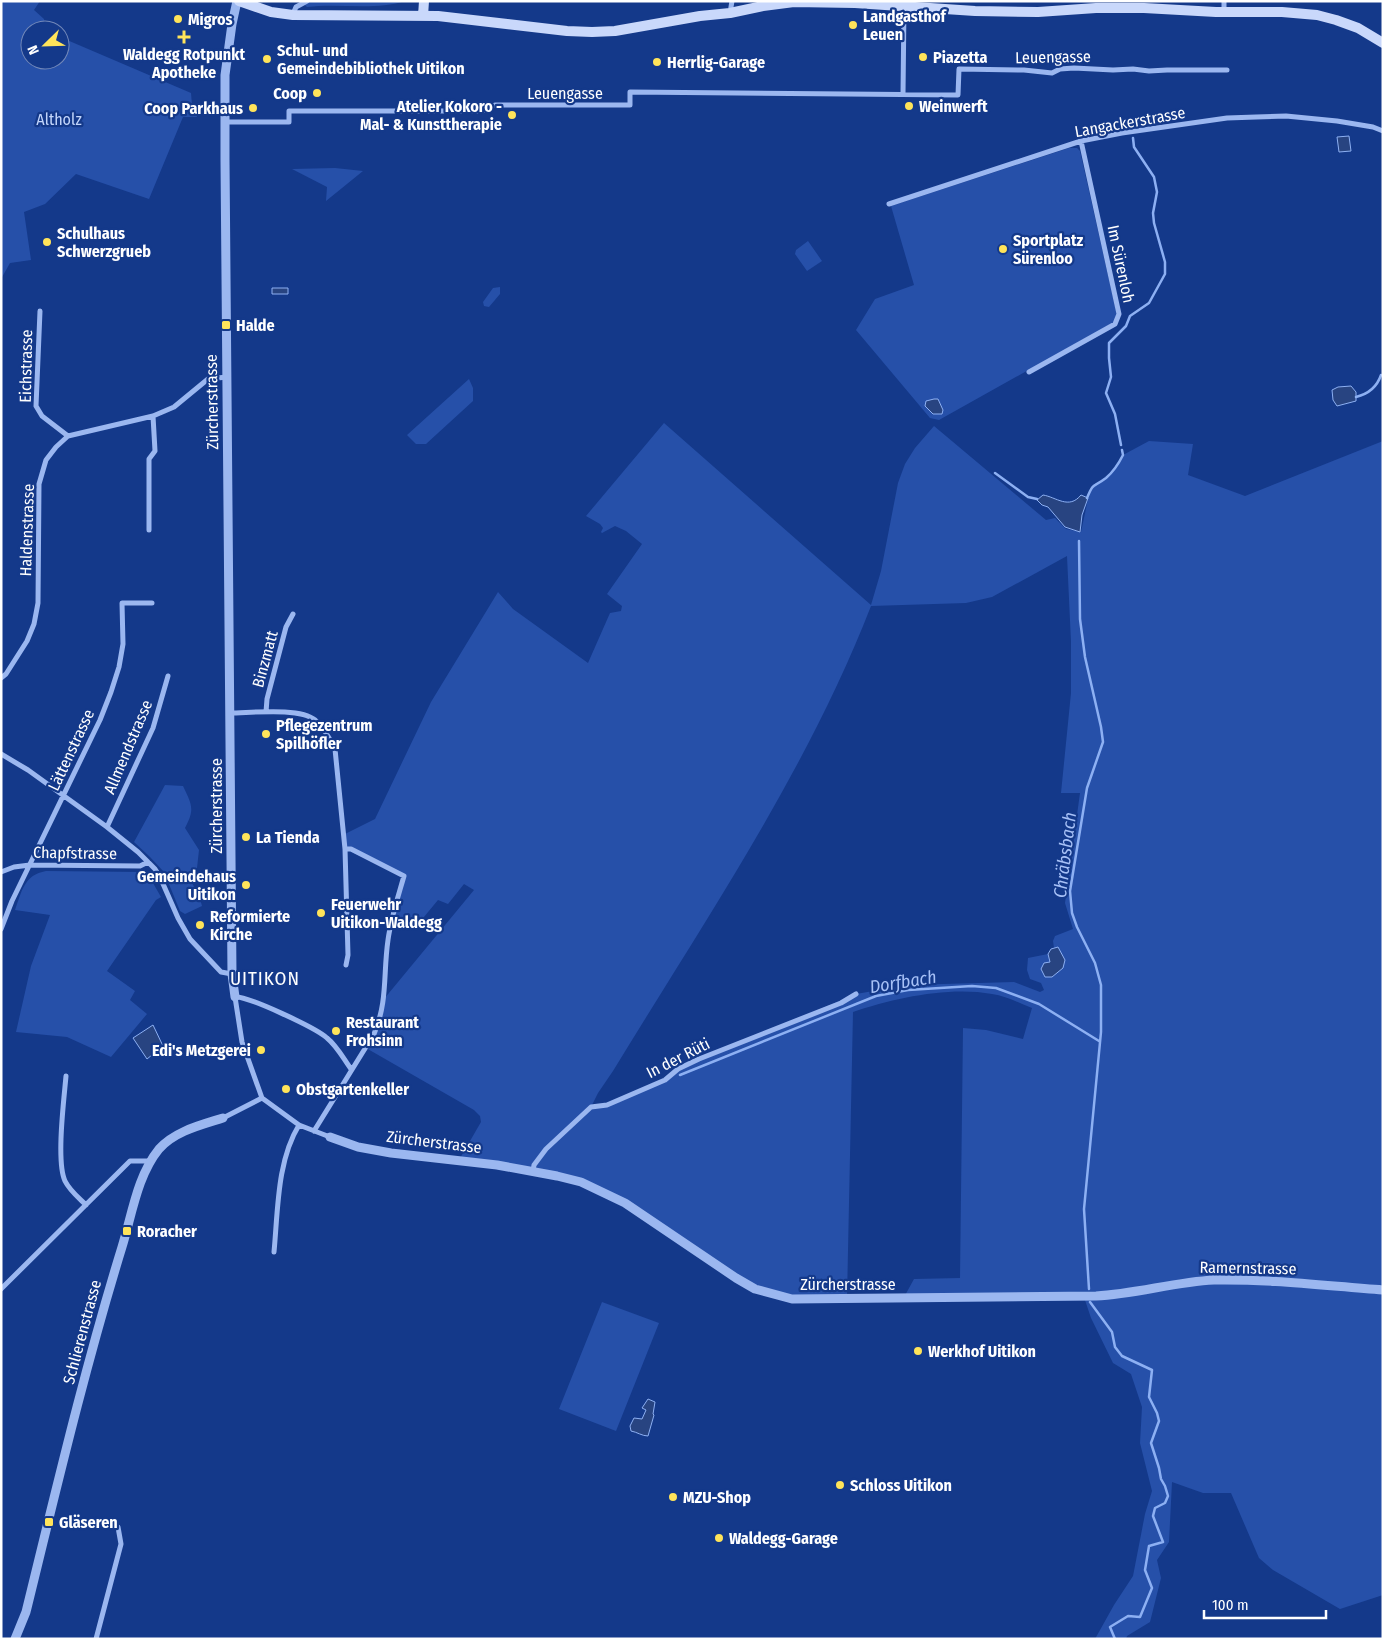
<svg xmlns="http://www.w3.org/2000/svg" width="1384" height="1640" font-family="'Fira Sans Condensed',sans-serif">
<rect width="100%" height="100%" fill="#14398a"/>
<path fill="#2650a9" fill-rule="evenodd" d="M1,1H40L34,10L44,19L46,30H30V60H60V37L191,93L192,105L197,114V117H183L149,199L76,174L45,204L24,212L31,260L10,263L1,279Z
M301,1H405C375,11 339,3 307,7Z
M1069,148H1077L1080,151L1117,315L1114,322L939,420L930,418L856,330L875,299L914,285L891,206Z
M335,168L363,171L326,201L327,187L292,169Z
M808,241L822,261L807,271L795,254L796,250Z
M500,287V294L489,307L484,306L483,302L493,288Z
M469,379L473,388V401L426,444H416L407,435Z
M664,423L871,605L881,571L898,483L905,464L915,448L934,426L1046,520L1055,518L1066,529L1081,532L1088,499L1087,498L1093,485L1106,478L1118,464L1123,455L1149,441L1193,444L1188,475L1245,496L1383,441V1595L1340,1609L1273,1570L1259,1558L1231,1493H1203L1172,1482L1169,1542L1157,1560L1161,1578L1150,1622L1127,1636L1126,1639H1095L1114,1605L1133,1576L1145,1514L1152,1491L1140,1443L1142,1407L1131,1374L1113,1363L1091,1318L1084,1297L903,1299L914,1279L960,1278L963,1028L986,1030L1023,1039L1032,1008C1019,1003 1006,996 992,994C950,986 893,998 853,1012L847,1299L801,1300L755,1289L626,1203L581,1182L459,1160L481,1122L480,1116L474,1110L366,1048L379,1022L384,999L474,890L464,884L448,904L438,900L414,929L393,914L404,876L345,849L343,835L375,819L431,702L498,592L513,609L588,663L610,613L621,611L622,606L607,594L642,544L626,531L615,526L602,533L601,532L603,528L600,524L586,516ZM1067,556L1071,642V693L1061,793H1080L1065,903L1073,929L1055,936L1053,941L1054,948H1058L1045,977L1050,962L1048,954L1028,958L1027,970L1030,979L1041,983L1044,990L1040,992L1014,982L908,985L856,994L678,1069C657,1086 618,1104 591,1107L598,1093L613,1071C705,920 807,771 871,606L966,603L992,597Z
M165,785L183,786C192,805 195,809 185,828L199,850L196,877L189,878L199,895L202,906L185,914L180,911L164,872L150,857L134,842Z
M46,871L142,872L149,876L161,897L156,900L107,971L135,991L130,1000L147,1014L111,1057L67,1037L16,1032L31,966L50,915L15,910C22,891 24,875 46,871Z
M602,1302L659,1323L616,1431L559,1409Z"/>
<path fill="#284481" stroke="#8db0f3" d="M1349,136L1351,151L1339,152L1337,137Z
M272,288H288V294H272Z
M1351,386L1356,392V401L1337,406L1333,400L1332,390L1338,387Z
M934,399H938L943,410L942,414H933L925,406L926,401Z
M1043,495C1056,497 1069,510 1081,495L1088,498L1082,515L1080,532L1065,527L1048,507L1042,505L1037,500Z
M1058,947L1065,960L1063,968L1052,977H1045L1041,969L1044,963L1050,962L1048,954L1051,949Z
M153,1025L163,1046L147,1059L133,1038Z
M648,1399L655,1402L653,1414L654,1415L648,1436C642,1436 637,1432 631,1431L630,1426L634,1418L642,1419L646,1410L642,1408Z"/>
<g fill="none" stroke-linecap="round" stroke-linejoin="round">
<path stroke="#8db0f3" stroke-width="2.5" d="M1356,397C1368,394 1377,387 1381,375
M1121,445L1115,414L1106,393L1111,377L1109,358V343L1126,326L1130,316L1149,303L1165,274V262L1154,223L1153,213L1157,192L1154,177L1134,147L1133,138
M995,473L1028,497L1037,499
M1087,498C1094,481 1093,488 1106,478C1113,472 1119,463 1123,455L1122,450
M1079,541L1080,619L1085,657L1101,727L1103,742L1087,788L1070,891L1072,913L1077,927L1095,963L1101,985V1032L1084,1209L1089,1289
M680,1075L876,996L908,990L972,986L996,988L1039,1004L1099,1041
M1090,1302L1112,1332L1115,1347L1122,1356L1152,1370L1149,1397L1157,1413L1159,1421L1151,1443L1159,1468L1161,1479L1165,1486L1168,1496L1165,1503L1155,1508L1153,1516L1163,1542L1149,1546L1145,1570L1152,1588L1140,1617L1128,1616L1110,1627L1115,1639"/>
<path stroke="#9bb7f0" stroke-width="5" d="M1224,1V12
M730,13L732,1
M293,14L296,7L307,1
M903,94L904,6
M225,122H289V111H482L495,105H630V92L958,95L959,69L1024,70L1052,73L1060,69L1074,68L1113,70L1133,69L1149,71L1167,70H1227
M889,204L1081,141L1122,133L1227,118L1256,117L1286,116L1337,121L1373,127L1383,131
M40,311L36,406L42,416L68,436
M1029,372L1115,324L1119,314L1081,141
M149,530V459L155,451L153,416
M1,678L6,674L27,641L34,624L38,603L39,484L46,460L56,447L68,436L153,416L174,407L208,379L227,377
M266,712L267,699L286,627L293,614
M230,713C250,713 300,707 315,720C324,728 330,739 335,749L345,849L348,955L346,965
M1,754L28,770L107,827L138,852L155,869L160,877L178,918L190,939L221,972L232,974
M107,827L153,728L168,676
M1,872L14,867L30,865L140,866L148,862
M1,929L12,901L100,720L111,692L119,667L123,644L122,603H152
M66,1076C64,1099 56,1162 65,1181C70,1191 79,1198 86,1205
M223,1118L262,1098
M314,1131L374,1034C388,1001 383,974 388,940C391,918 398,897 404,876L351,849H345
M330,1137L299,1125L262,1098L242,1042L235,997C248,996 316,1028 327,1038C337,1046 343,1058 351,1069
M533,1171L534,1165L546,1149L591,1107L607,1105L665,1080L678,1069L699,1059L841,1003L856,994
M274,1252C278,1210 277,1161 299,1125
M1,1289L130,1161H150
M96,1639L121,1544L118,1527"/>
<path stroke="#9bb7f0" stroke-width="9" d="M235,997L232,974L225,160V75L232,24L237,1
M330,1137L358,1147L391,1153L497,1165L557,1176L581,1182L625,1203L736,1278L755,1289L792,1299L1096,1296C1136,1294 1174,1282 1214,1280C1270,1279 1327,1286 1383,1290
M15,1639L26,1612C56,1490 85,1367 122,1247C132,1215 137,1176 159,1149C175,1131 201,1125 223,1118"/>
<path stroke="#c9d8fb" stroke-width="10" d="M239,1L271,12L293,15L438,16L567,31L592,32L615,31L700,16L730,13L763,6L794,2L855,3L975,11L1038,12L1096,8H1144L1216,12H1282L1317,15L1336,20L1358,28L1383,43
M423,16L424,1"/>
</g>
<g fill="#ffe45a" stroke="#14398a" stroke-width="2">
<circle cx="178" cy="19" r="5"/>
<circle cx="853" cy="25" r="5"/>
<path d="M181.5 29.5h5v5h5v5h-5v5h-5v-5h-5v-5h5z"/>
<circle cx="923" cy="57" r="5"/>
<circle cx="267" cy="59" r="5"/>
<circle cx="657" cy="62" r="5"/>
<circle cx="317" cy="93" r="5"/>
<circle cx="909" cy="106" r="5"/>
<circle cx="253" cy="108" r="5"/>
<circle cx="512" cy="115" r="5"/>
<circle cx="47" cy="242" r="5"/>
<circle cx="1003" cy="249" r="5"/>
<rect x="221" y="320" width="10" height="10" rx="2.5"/>
<circle cx="266" cy="734" r="5"/>
<circle cx="246" cy="837" r="5"/>
<circle cx="246" cy="885" r="5"/>
<circle cx="321" cy="913" r="5"/>
<circle cx="200" cy="925" r="5"/>
<circle cx="336" cy="1031" r="5"/>
<circle cx="261" cy="1050" r="5"/>
<circle cx="286" cy="1089" r="5"/>
<rect x="122" y="1226" width="10" height="10" rx="2.5"/>
<circle cx="918" cy="1351" r="5"/>
<circle cx="840" cy="1485" r="5"/>
<circle cx="673" cy="1497" r="5"/>
<rect x="44" y="1517" width="10" height="10" rx="2.5"/>
<circle cx="719" cy="1538" r="5"/>
</g>
<g text-anchor="middle" dominant-baseline="central" stroke-width="4.5" stroke-linejoin="round" paint-order="stroke">
<g font-size="16" font-weight="bold" fill="#fff" stroke="#14398a" text-anchor="start">
<text x="863" y="16">Landgasthof<tspan x="863" dy="18">Leuen</tspan></text>
<text x="188" y="19">Migros</text>
<text x="277" y="50">Schul- und<tspan x="277" dy="18">Gemeindebibliothek Uitikon</tspan></text>
<text x="184" y="54" text-anchor="middle">Waldegg Rotpunkt<tspan x="184" dy="18">Apotheke</tspan></text>
<text x="933" y="57">Piazetta</text>
<text x="667" y="62">Herrlig-Garage</text>
<text x="307" y="93" text-anchor="end">Coop</text>
<text x="502" y="106" text-anchor="end">Atelier Kokoro -<tspan x="502" dy="18">Mal- &amp; Kunsttherapie</tspan></text>
<text x="919" y="106">Weinwerft</text>
<text x="243" y="108" text-anchor="end">Coop Parkhaus</text>
<text x="57" y="233">Schulhaus<tspan x="57" dy="18">Schwerzgrueb</tspan></text>
<text x="1013" y="240">Sportplatz<tspan x="1013" dy="18">Sürenloo</tspan></text>
<text x="236" y="325">Halde</text>
<text x="276" y="725">Pflegezentrum<tspan x="276" dy="18">Spilhöfler</tspan></text>
<text x="256" y="837">La Tienda</text>
<text x="236" y="876" text-anchor="end">Gemeindehaus<tspan x="236" dy="18">Uitikon</tspan></text>
<text x="331" y="904">Feuerwehr<tspan x="331" dy="18">Uitikon-Waldegg</tspan></text>
<text x="210" y="916">Reformierte<tspan x="210" dy="18">Kirche</tspan></text>
<text x="346" y="1022">Restaurant<tspan x="346" dy="18">Frohsinn</tspan></text>
<text x="251" y="1050" text-anchor="end">Edi's Metzgerei</text>
<text x="296" y="1089">Obstgartenkeller</text>
<text x="137" y="1231">Roracher</text>
<text x="928" y="1351">Werkhof Uitikon</text>
<text x="850" y="1485">Schloss Uitikon</text>
<text x="683" y="1497">MZU-Shop</text>
<text x="59" y="1522">Gläseren</text>
<text x="729" y="1538">Waldegg-Garage</text>
</g>
<g font-size="16" fill="#fff" stroke="#14398a">
<text transform="translate(1053 57) rotate(-1)">Leuengasse</text>
<text x="565" y="93">Leuengasse</text>
<text transform="translate(1130 122) rotate(-10)">Langackerstrasse</text>
<text transform="translate(1121 264) rotate(78)">Im Sürenloh</text>
<text transform="translate(26 366) rotate(-89)">Eichstrasse</text>
<text transform="translate(212 402) rotate(-91)">Zürcherstrasse</text>
<text transform="translate(27 530) rotate(-88)">Haldenstrasse</text>
<text transform="translate(265 659) rotate(-75)">Binzmatt</text>
<text transform="translate(128 747) rotate(-67)">Allmendstrasse</text>
<text transform="translate(71 750) rotate(-65)">Lättenstrasse</text>
<text transform="translate(216 806) rotate(-90)">Zürcherstrasse</text>
<text transform="translate(75 853) rotate(1)">Chapfstrasse</text>
<text transform="translate(678 1058) rotate(-27)">In der Rüti</text>
<text transform="translate(434 1142) rotate(7)">Zürcherstrasse</text>
<text transform="translate(1248 1268) rotate(1)">Ramernstrasse</text>
<text x="848" y="1284">Zürcherstrasse</text>
<text transform="translate(82 1332) rotate(-75)">Schlierenstrasse</text>
</g>
<g font-size="16" fill="#c2d5fb" stroke="#14398a">
<text x="59" y="119">Altholz</text>
</g>
<g font-size="18" font-style="italic" fill="#a7c1f7" stroke="#14398a">
<text transform="translate(1065 855) rotate(-83)">Chräbsbach</text>
<text transform="translate(903 982) rotate(-9)">Dorfbach</text>
</g>
<g font-size="19" letter-spacing="1" fill="#fff" stroke="#14398a">
<text x="265" y="978">UITIKON</text>
</g>
</g>
<rect width="1384" height="1640" fill="none" stroke="#ffffff" stroke-width="5"/>
<g transform="translate(45 45) rotate(247)"><circle r="24" fill="#14398a" stroke="#7288b9"/>
<path d="M0-4L9 19L0 12L-9 19Z" fill="#ffe45a"/>
<text y="-8" font-size="14" font-weight="bold" text-anchor="middle" fill="#ffffff">N</text>
</g>
<path d="M1204 1610v8h122v-8" fill="none" stroke="#ffffff" stroke-width="2.5"/>
<text x="1212" y="1610" font-size="15" fill="#ffffff" stroke="#14398a" stroke-width="4" paint-order="stroke">100 m</text>
</svg>
